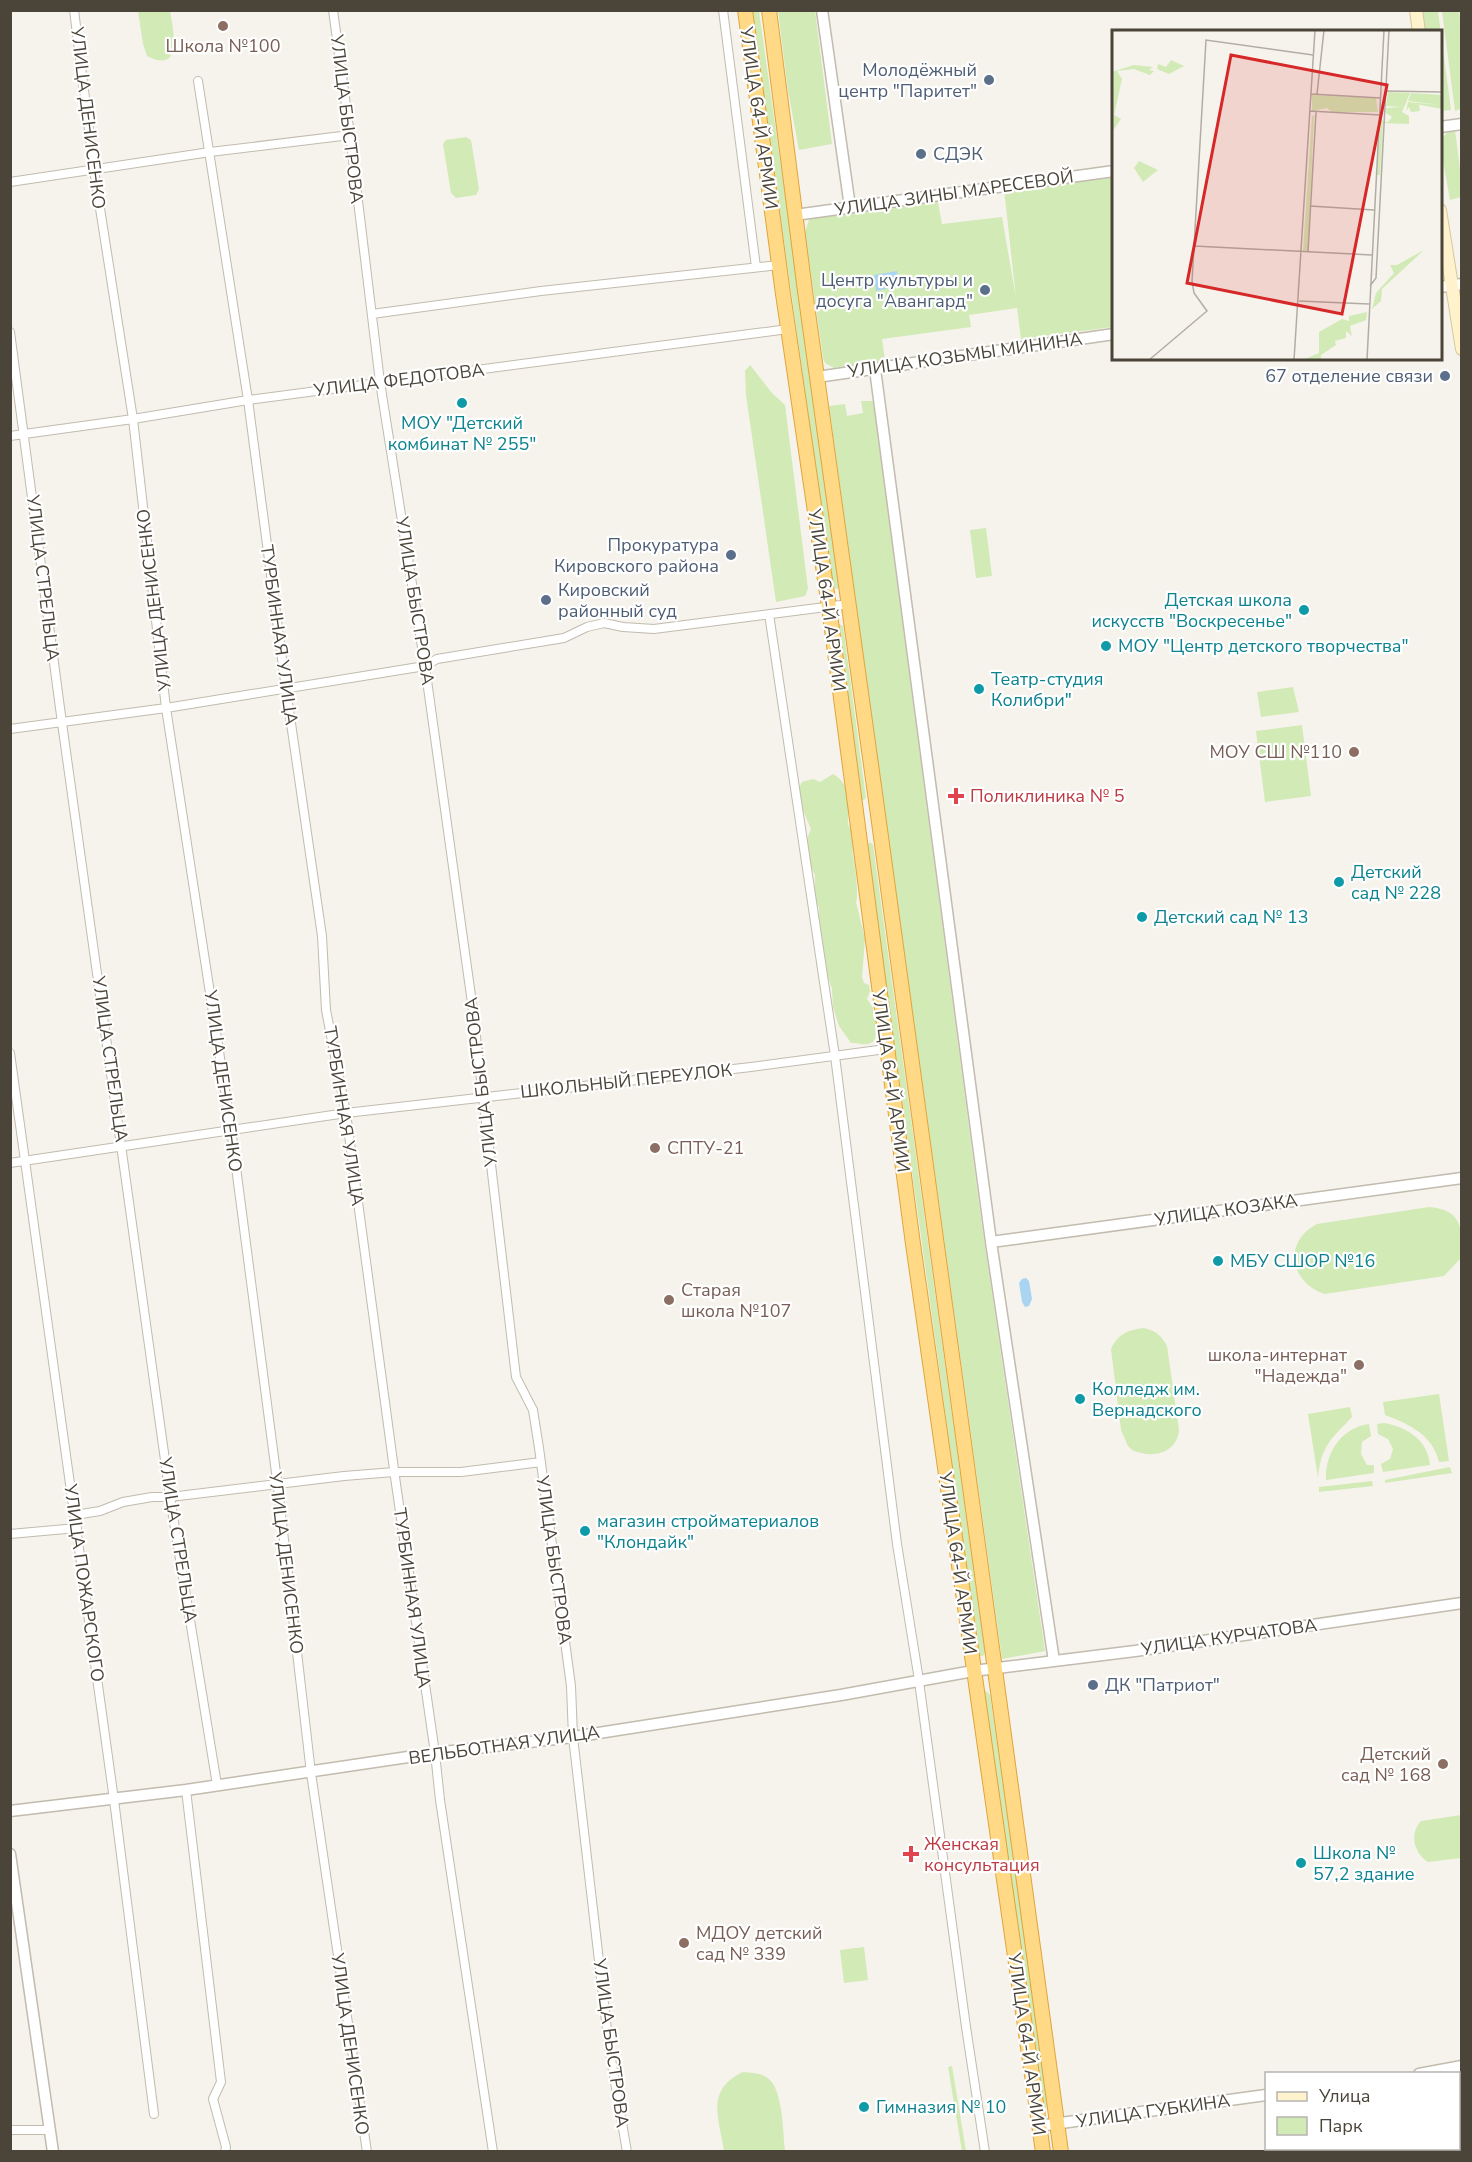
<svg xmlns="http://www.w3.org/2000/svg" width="1472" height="2162" font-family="'Nunito Sans',sans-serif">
<rect width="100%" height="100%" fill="#f6f3ec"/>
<path fill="#d2eab5" d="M138,11H170C173,29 184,75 147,56L143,44Z
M752,11H759L840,585L838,589L834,588L832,584Z
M778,11H815L832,144L799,150L788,91Z
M1421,11H1438L1451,110L1441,111L1440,32L1424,31Z
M1442,11H1459L1462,32L1461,109L1455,111Z
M1449,130H1455L1461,177V197L1450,200L1441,150L1440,141Z
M466,137L471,140L479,189L476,195L456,198L451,193L443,144L446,140Z
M1113,174V327L1021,339L1017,308L969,315L971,327L882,339L885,360L834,368L825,363L823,358L805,232L809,220L815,216L937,197L942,224L1002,217L1016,298L1004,189Z
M750,365L772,393L785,405L808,589L805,596L776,602L746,395L745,371Z
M861,401H873L982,1226L1045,1651L1002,1659L829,406L845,404L847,416L863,413Z
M986,528L992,576L976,578L970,530Z
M839,624L843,626L866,798L864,800H861L837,627Z
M1293,687L1299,712L1261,717L1257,692Z
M1302,725L1311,796L1265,802L1256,731Z
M833,774C842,779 846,786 848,796C851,806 847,815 848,824C849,827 851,830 852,833C854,840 852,849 853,856C855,865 859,894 856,902L865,939L862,977L864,983L869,985L870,991L867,999L873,1008V1017L877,1021L875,1040C866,1048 861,1042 851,1043L839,1026L833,1007L832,989L827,974L826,962L819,925V908L814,900L815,875L809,863L807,839L811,829L802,808L799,788L802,782L813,779L820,782Z
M870,842L873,845L985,1653L983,1656H979L867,846Z
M1429,1207C1464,1210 1462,1230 1461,1258L1444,1276L1325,1294C1290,1283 1282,1242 1317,1224Z
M1144,1328C1156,1331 1161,1335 1167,1346L1179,1430C1177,1454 1151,1459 1132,1450L1128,1446L1121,1430L1111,1349C1118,1334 1127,1330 1144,1328Z
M1439,1394L1449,1461L1439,1462C1433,1435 1409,1424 1385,1415L1383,1402Z
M1350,1407L1352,1417C1331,1439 1321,1446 1318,1478L1308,1414Z
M1384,1423C1407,1427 1428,1440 1430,1465L1383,1472L1381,1464L1390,1459L1393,1449L1388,1439L1378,1434L1377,1424Z
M1369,1424L1371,1436L1362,1442L1361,1454L1367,1465H1374V1473L1326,1480C1325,1453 1341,1428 1369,1424Z
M1450,1467L1452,1473L1385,1483V1480Z
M1372,1481L1373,1486L1319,1492V1487Z
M986,1691L990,1695L1049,2103L1046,2108L1043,2107L983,1693Z
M1461,1815V1858L1428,1862C1414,1853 1409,1834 1421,1821Z
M864,1947L868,1980L844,1983L840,1950Z
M952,2066L966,2151H962L948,2067Z
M743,2072C753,2073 763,2073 770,2080C783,2093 783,2134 785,2151H724C719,2118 705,2090 743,2072Z"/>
<path fill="#a9d4f2" d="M897,271L899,286L876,291L874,275Z
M1026,1278L1029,1281L1032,1299L1029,1306L1025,1307L1022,1302L1019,1283L1022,1279Z"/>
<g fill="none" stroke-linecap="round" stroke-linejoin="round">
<g stroke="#c2bbae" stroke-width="10">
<path id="minor" d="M74,10L94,170L133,419L166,708L231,1129L278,1488L311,1773L367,2152
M333,10L350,135L380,382L425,666L472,1003L516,1377L533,1410L539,1448L571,1686L573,1737L609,2047L627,2152
M723,10L756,267
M198,81L248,400L286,689L322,936L326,1010L346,1113L396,1484L435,1753L440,1800L493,2152
M10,182L210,152L350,135
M372,314L541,291L779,265
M10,332L62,723L172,1510L217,1785
M10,436L133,419L248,400L788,329
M769,614L835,1056L897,1544L918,1674L966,2027L985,2152
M10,729L166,708L425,666L437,659L564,638L587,627L604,623L623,627L654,629L849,604
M10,1053L114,1800L154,2114
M10,1163L346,1113L751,1067L886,1049
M75,1515L100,1511L123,1502L152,1497H170L344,1476L394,1472H461L541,1462
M10,1534L77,1528
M186,1790L221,2082L213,2099L226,2147L225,2152
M10,2130H49"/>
</g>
<g stroke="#c2bbae" stroke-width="13">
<path id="tertiary" d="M822,10L850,207
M1440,127L1462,124
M795,215L1114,171
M1440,287L1462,284
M875,369L991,1242L1054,1661
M817,377L1114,334
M991,1242L1462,1178
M10,1811L186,1790L435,1753L573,1737L841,1695L973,1671L1135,1651L1462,1603
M10,1854L53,2152
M1419,2074L1462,2066
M1039,2126L1266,2095"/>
</g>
<g stroke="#d6c79b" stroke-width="14">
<path id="secondary" d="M1416,10L1419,32
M1440,210L1462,349"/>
</g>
<g stroke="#e0a43c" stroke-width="16">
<path id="trunk" d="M745,10L783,294L829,607L913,1244L1043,2152
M769,10L805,291L878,815L1061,2152"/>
</g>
<use href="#minor" stroke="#fff" stroke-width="8"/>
<use href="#tertiary" stroke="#fff" stroke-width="10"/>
<use href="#secondary" stroke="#fff3cd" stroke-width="12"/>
<use href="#trunk" stroke="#ffd985" stroke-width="14"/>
</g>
<g fill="#8d6e63" stroke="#fff" stroke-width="2">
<circle cx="223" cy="26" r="6"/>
<circle cx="1354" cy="752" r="6"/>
<circle cx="655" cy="1148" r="6"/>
<circle cx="669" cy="1300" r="6"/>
<circle cx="1359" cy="1365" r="6"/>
<circle cx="1443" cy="1764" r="6"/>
<circle cx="684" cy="1943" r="6"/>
</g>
<g fill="#5c6f8a" stroke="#fff" stroke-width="2">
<circle cx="989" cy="80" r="6"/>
<circle cx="921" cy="154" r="6"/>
<circle cx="985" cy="290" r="6"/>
<circle cx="1445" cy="376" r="6"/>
<circle cx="731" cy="555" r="6"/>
<circle cx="546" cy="600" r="6"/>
<circle cx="1093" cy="1685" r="6"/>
</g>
<g fill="#0f9aa8" stroke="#fff" stroke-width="2">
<circle cx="462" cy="403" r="6"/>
<circle cx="1304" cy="610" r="6"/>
<circle cx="1106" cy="646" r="6"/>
<circle cx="979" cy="689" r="6"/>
<circle cx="1339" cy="882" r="6"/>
<circle cx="1142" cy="917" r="6"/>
<circle cx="1218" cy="1261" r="6"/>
<circle cx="1080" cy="1399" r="6"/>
<circle cx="585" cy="1531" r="6"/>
<circle cx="1301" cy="1863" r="6"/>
<circle cx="864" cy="2107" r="6"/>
</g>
<g fill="#e0444e" stroke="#fff" stroke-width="2">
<path d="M953 787h6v6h6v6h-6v6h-6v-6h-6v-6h6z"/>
<path d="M908 1845h6v6h6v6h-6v6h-6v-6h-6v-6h6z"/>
</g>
<g text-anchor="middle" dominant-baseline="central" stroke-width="4.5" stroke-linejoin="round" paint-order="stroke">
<g font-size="18" fill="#785e54" stroke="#fff" text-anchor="end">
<text x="223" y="46" text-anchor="middle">Школа №100</text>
<text x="1342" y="752">МОУ СШ №110</text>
<text x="667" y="1148" text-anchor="start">СПТУ-21</text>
<text x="681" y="1290" text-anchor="start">Старая<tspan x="681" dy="21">школа №107</tspan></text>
<text x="1347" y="1355">школа-интернат<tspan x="1347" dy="21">"Надежда"</tspan></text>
<text x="1431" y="1754">Детский<tspan x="1431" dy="21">сад № 168</tspan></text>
<text x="696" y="1933" text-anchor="start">МДОУ детский<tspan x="696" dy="21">сад № 339</tspan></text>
</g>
<g font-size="18" fill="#4e5e75" stroke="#fff" text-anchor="end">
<text x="977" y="70">Молодёжный<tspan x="977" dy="21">центр "Паритет"</tspan></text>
<text x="933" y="154" text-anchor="start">СДЭК</text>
<text x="973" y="280">Центр культуры и<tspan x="973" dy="21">досуга "Авангард"</tspan></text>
<text x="1433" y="376">67 отделение связи</text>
<text x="719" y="545">Прокуратура<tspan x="719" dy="21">Кировского района</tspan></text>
<text x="558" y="590" text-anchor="start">Кировский<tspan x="558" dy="21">районный суд</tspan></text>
<text x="1105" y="1685" text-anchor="start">ДК "Патриот"</text>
</g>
<g font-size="18" fill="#4b4439" stroke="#fff">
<text transform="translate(88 118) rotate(83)">УЛИЦА ДЕНИСЕНКО</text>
<text transform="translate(759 118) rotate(82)">УЛИЦА 64-Й АРМИИ</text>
<text transform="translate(347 119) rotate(83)">УЛИЦА БЫСТРОВА</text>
<text transform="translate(954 193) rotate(-8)">УЛИЦА ЗИНЫ МАРЕСЕВОЙ</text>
<text transform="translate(965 355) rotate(-8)">УЛИЦА КОЗЬМЫ МИНИНА</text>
<text transform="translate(399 380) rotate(-7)">УЛИЦА ФЕДОТОВА</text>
<text transform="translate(43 578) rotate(83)">УЛИЦА СТРЕЛЬЦА</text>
<text transform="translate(154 600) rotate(-97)">УЛИЦА ДЕНИСЕНКО</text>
<text transform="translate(827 600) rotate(82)">УЛИЦА 64-Й АРМИИ</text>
<text transform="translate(415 601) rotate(81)">УЛИЦА БЫСТРОВА</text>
<text transform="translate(279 635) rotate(82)">ТУРБИННАЯ УЛИЦА</text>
<text transform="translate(110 1059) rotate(82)">УЛИЦА СТРЕЛЬЦА</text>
<text transform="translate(223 1081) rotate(82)">УЛИЦА ДЕНИСЕНКО</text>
<text transform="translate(626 1081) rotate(-6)">ШКОЛЬНЫЙ ПЕРЕУЛОК</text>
<text transform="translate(891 1081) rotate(82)">УЛИЦА 64-Й АРМИИ</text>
<text transform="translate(481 1082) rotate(-97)">УЛИЦА БЫСТРОВА</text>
<text transform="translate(344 1116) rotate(81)">ТУРБИННАЯ УЛИЦА</text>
<text transform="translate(1226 1210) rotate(-8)">УЛИЦА КОЗАКА</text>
<text transform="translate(178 1540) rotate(81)">УЛИЦА СТРЕЛЬЦА</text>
<text transform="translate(554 1560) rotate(82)">УЛИЦА БЫСТРОВА</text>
<text transform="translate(286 1563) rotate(83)">УЛИЦА ДЕНИСЕНКО</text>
<text transform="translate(958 1563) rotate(82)">УЛИЦА 64-Й АРМИИ</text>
<text transform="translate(84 1583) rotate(82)">УЛИЦА ПОЖАРСКОГО</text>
<text transform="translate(412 1598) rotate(82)">ТУРБИННАЯ УЛИЦА</text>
<text transform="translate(1229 1637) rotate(-8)">УЛИЦА КУРЧАТОВА</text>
<text transform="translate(504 1745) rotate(-8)">ВЕЛЬБОТНАЯ УЛИЦА</text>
<text transform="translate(611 2043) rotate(82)">УЛИЦА БЫСТРОВА</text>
<text transform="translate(350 2044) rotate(82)">УЛИЦА ДЕНИСЕНКО</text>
<text transform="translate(1027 2044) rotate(82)">УЛИЦА 64-Й АРМИИ</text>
<text transform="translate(1153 2111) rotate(-8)">УЛИЦА ГУБКИНА</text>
</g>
<g font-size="18" fill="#0d838f" stroke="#fff" text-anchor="start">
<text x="462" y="423" text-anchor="middle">МОУ "Детский<tspan x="462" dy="21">комбинат № 255"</tspan></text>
<text x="1292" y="600" text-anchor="end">Детская школа<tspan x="1292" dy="21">искусств "Воскресенье"</tspan></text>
<text x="1118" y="646">МОУ "Центр детского творчества"</text>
<text x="991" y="679">Театр-студия<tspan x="991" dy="21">Колибри"</tspan></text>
<text x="1351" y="872">Детский<tspan x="1351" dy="21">сад № 228</tspan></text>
<text x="1154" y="917">Детский сад № 13</text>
<text x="1230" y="1261">МБУ СШОР №16</text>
<text x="1092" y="1389">Колледж им.<tspan x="1092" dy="21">Вернадского</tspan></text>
<text x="597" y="1521">магазин стройматериалов<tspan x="597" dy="21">"Клондайк"</tspan></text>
<text x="1313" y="1853">Школа №<tspan x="1313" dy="21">57,2 здание</tspan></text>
<text x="876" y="2107">Гимназия № 10</text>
</g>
<g font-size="18" fill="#be3a42" stroke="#fff" text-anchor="start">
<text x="970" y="796">Поликлиника № 5</text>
<text x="924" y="1844">Женская<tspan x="924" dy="21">консультация</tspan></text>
</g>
</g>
<g transform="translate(1112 30)">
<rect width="330" height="330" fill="#f6f3ec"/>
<path d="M59,30L72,36L57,44L45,39L46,34L54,37ZM22,35L41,37L37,40L42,41L38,45L22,39L5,41L10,49L2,85L9,89L0,102V42ZM276,62L298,63L290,82L297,86V94L271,93L268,145H265L269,85L271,92H276L280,87L274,83V78L289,77L274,76ZM299,63L330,65V79L298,73L307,75L308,81L299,82L297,77L294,81L296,72L329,75L296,71ZM200,65L264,68L266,82H220L215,78L200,81ZM202,85L196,221H191L200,86ZM27,131L46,140L31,152L22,138ZM312,220L270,259L269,271L260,279L264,263L282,243L278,235H285ZM255,282L254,290L238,296L240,306L234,301V308L223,311L224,315L209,325V330H191L207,323V302L230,289L237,291V286Z" fill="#d2eab5"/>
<path fill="none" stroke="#b2ada4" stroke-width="1.5" d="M273,61L330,62M199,64L269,68M205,64L212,0M198,81L268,85M198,176L262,180M82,216L260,225M196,222L204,82M258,256L264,248L277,0M187,271L257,274M37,330L95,281L82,263L80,251L94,10L201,25M182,330L203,0M255,330L272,0"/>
<path fill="#d62828" fill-opacity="0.15" stroke="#d62828" stroke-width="3" d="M119,25L275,55L230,284L75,253Z"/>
<rect width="330" height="330" fill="none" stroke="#4b4439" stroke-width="3"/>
</g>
<rect width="1472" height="2162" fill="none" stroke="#4b4439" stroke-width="24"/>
<rect x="1265" y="2072" width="195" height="78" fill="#ffffff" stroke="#b7b4b0" stroke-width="1.5"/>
<rect x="1277" y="2092" width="30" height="9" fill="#fff3cd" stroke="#b7b4b0" stroke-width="1.5"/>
<text x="1319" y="2102" font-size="18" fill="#4b4439">Улица</text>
<rect x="1277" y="2117" width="30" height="18" fill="#d2eab5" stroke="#b7b4b0" stroke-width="1.5"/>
<text x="1319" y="2132" font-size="18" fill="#4b4439">Парк</text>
</svg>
